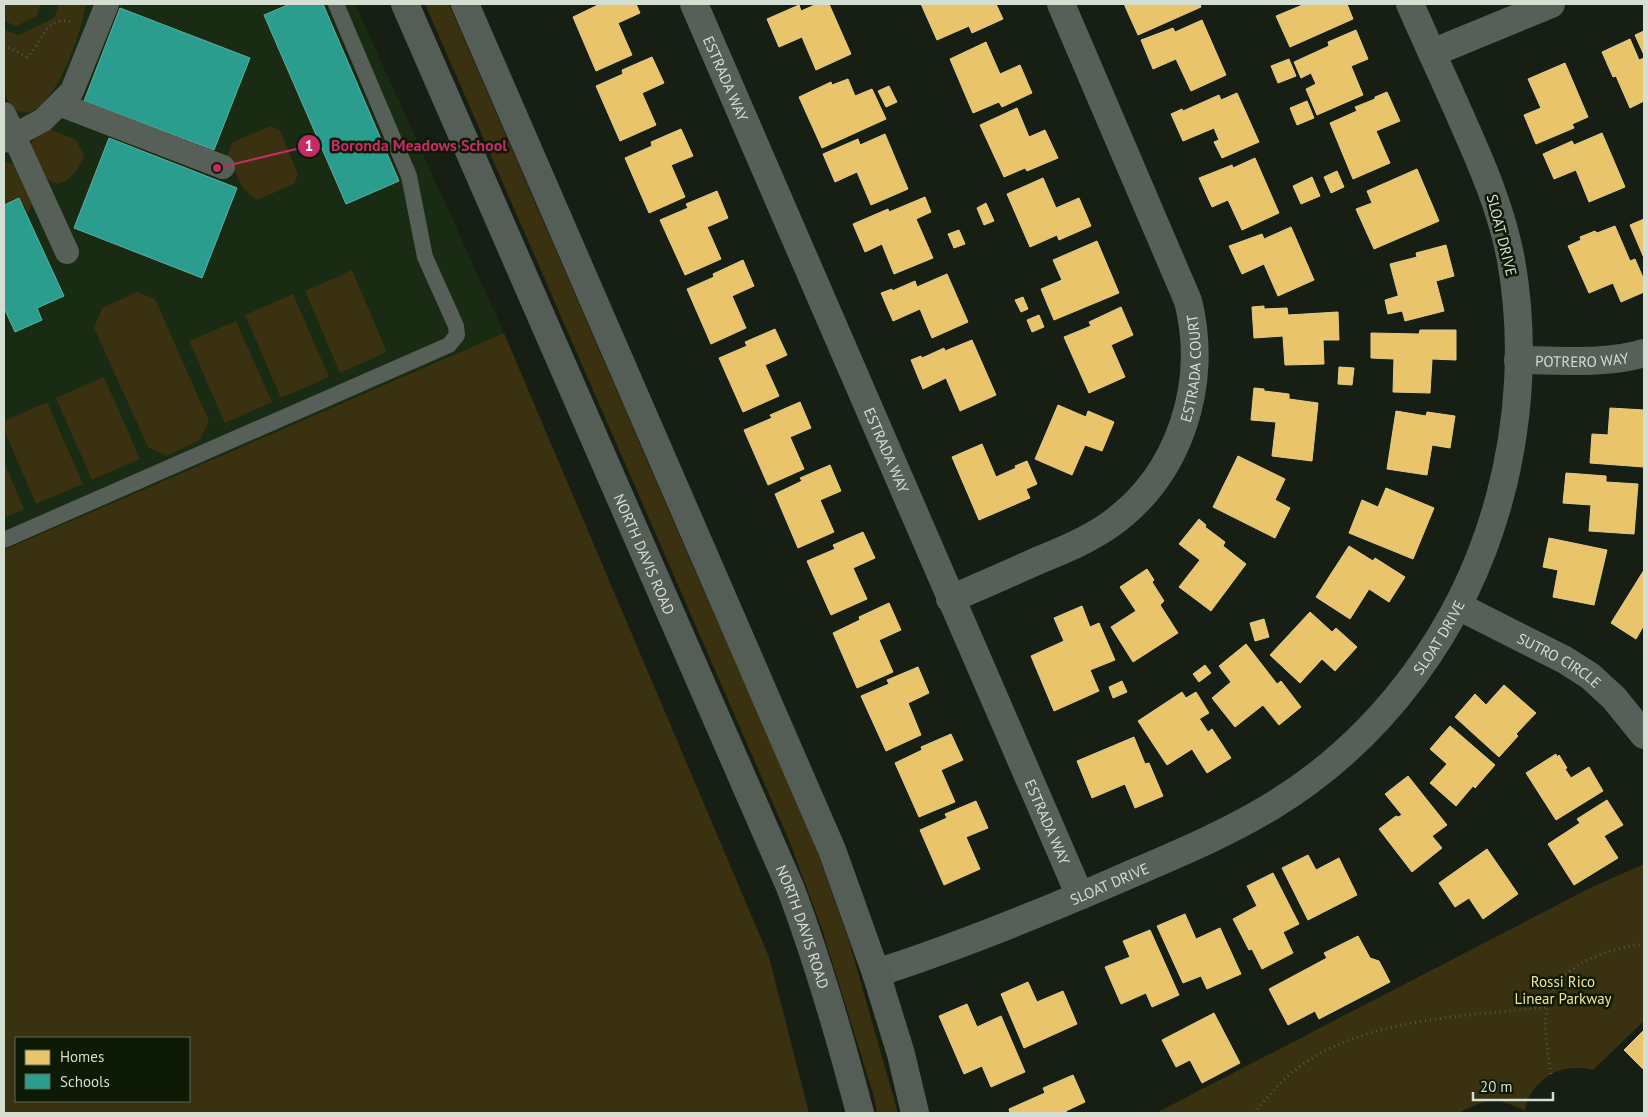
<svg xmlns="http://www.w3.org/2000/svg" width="1648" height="1117" font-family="'PT Sans',sans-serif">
<rect width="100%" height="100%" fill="#171f14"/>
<path fill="#192b12" d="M4,4H355L504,333L4,550Z"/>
<path fill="#39310f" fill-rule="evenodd" d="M4,4H39L40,7L36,17L16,26L4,21Z
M59,4H86C81,32 60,98 32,111C27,113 22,112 17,111L8,101L4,91V30L19,35L54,18Z
M425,4H449L702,587L810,831L849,941L898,1113H877L874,1097L822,929L789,840Z
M271,126L280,131L298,174L295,183L258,200L244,190L227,156L233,142Z
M49,129L76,140L84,155C81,166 70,181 58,184L43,178C39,167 24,147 35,138C39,134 44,132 49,129Z
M4,161L13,164L17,168L32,204L28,213L19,197L4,204Z
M352,270L387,352L340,373L305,291Z
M137,292L155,299L209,421L200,440L167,456L148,447L94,328L102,308Z
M293,294L329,377L281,398L245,315Z
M236,321L272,402L225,423L189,341Z
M504,333L769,957L809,1113H4V550ZM16,1038H189V1101H16Z
M104,377L140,459L92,480L56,398Z
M47,402L83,484L36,504L4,430V421Z
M4,462L24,509L4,518Z
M1644,864V1021L1593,1070C1584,1068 1575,1067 1566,1069C1546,1072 1527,1091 1525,1111C1494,1095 1488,1099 1458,1113H1156L1590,888Z"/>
<path fill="#e9c46a" stroke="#e3cc89" d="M600,4H636L640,13L618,23L632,55L596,71L573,17Z
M817,4H829L851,54L816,70L802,37L779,47L767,19L799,5L801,11Z
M921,4H996L1003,19L972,33L969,26L937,40Z
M1124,4H1200L1201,7L1138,35Z
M1305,4H1347L1353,19L1290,47L1276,16Z
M1202,20L1226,75L1191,91L1176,59L1153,69L1141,40L1173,28L1175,32Z
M1356,30L1368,59L1351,66L1363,95L1317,115L1306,89L1316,84L1311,73L1301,78L1294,62L1329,46L1328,42Z
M1644,31V55L1635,35Z
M1630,39L1639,60L1644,58V101L1630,108L1616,76L1613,77L1602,52Z
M986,42L1000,74L1020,65L1032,93L1002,107L999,102L973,113L950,59Z
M652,57L664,83L642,93L656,125L620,141L596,86L623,74L622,70Z
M1289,59L1296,76L1278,83L1271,66Z
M1565,63L1588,117L1572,124L1574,128L1536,144L1524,115L1541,108L1528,79Z
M848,79L855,96L872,89L886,119L822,148L799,97L831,82L832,85Z
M889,86L897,102L886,107L878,91Z
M1387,92L1400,121L1376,131L1390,163L1353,179L1330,123L1357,111L1355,107L1375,99V97Z
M1237,93L1259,142L1222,158L1214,142L1219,140L1214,128L1183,141L1171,114L1182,109L1183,111L1219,95L1221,100Z
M1307,101L1314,118L1297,125L1290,108Z
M1017,108L1029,137L1045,130L1058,158L1027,171L1025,168L1004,177L980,125Z
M681,129L693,156L671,165L685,197L649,213L625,158L652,146L651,142Z
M1602,133L1625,187L1589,202L1576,170L1554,179L1543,154L1572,141L1574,145Z
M885,134L908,189L871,205L857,172L835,182L823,154L858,139L860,145Z
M1255,158L1279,213L1242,230L1228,200L1212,207L1199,178L1232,165L1233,168Z
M1417,169L1439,221L1374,249L1356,209L1372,203L1367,191Z
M1337,171L1344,187L1331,193L1324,177Z
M1312,177L1320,196L1301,204L1293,186Z
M1043,178L1056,208L1079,198L1091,226L1059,240L1057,235L1030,247L1007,194Z
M717,191L728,218L707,227L721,259L685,275L660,220L688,208L686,204Z
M925,197L931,212L916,219L933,258L894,274L882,244L865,252L853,224L888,209L889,212Z
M986,203L994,221L984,225L977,208Z
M1644,219V258L1630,225Z
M1615,226L1630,261L1635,259L1644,280V292L1621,302L1613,283L1589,293L1568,246L1581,240L1580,237L1595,231L1597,233Z
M1291,227L1314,280L1278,296L1264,264L1242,274L1229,246L1262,234L1264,239Z
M959,230L965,244L954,248L948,234Z
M1097,241L1119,293L1054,320L1041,289L1062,280L1053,260Z
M1446,245L1454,276L1436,281L1444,311L1405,321L1390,264L1417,257L1416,253Z
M743,260L754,286L732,296L746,328L711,344L687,289L714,277L713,274Z
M947,274L968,322L932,338L920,309L893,321L881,293L892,289V291L915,281L917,287Z
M1398,296L1402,311L1388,314L1385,300Z
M1023,297L1028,309L1021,312L1015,300Z
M1264,306V309L1287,308L1288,315L1338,312L1339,340H1323L1324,364L1285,365L1283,336L1254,338L1252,307Z
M1121,307L1133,335L1111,345L1125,377L1089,393L1064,337L1091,326L1089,322Z
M1039,315L1044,327L1032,332L1027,320Z
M775,329L787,355L765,365L779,396L743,412L719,358L747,346L745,342Z
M1420,330H1456V360L1432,359L1430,393L1393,392L1394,359L1371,358V333L1419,334Z
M972,340L996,395L960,411L946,378L923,389L911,360L921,356L922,358L944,348L945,351Z
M1339,367L1354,368L1352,385L1338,384Z
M1254,388L1264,389V391L1289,394V399L1318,403L1312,461L1272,456L1276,422L1251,420Z
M800,402L811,428L790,437L804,469L768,485L744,430L772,418L770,415Z
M1058,405L1086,417L1088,411L1114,422L1102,451L1085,445L1072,475L1035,459Z
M1610,408L1644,410V467L1590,463L1592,434L1608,435Z
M1396,411L1426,416L1427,412L1455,416L1450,448L1432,445L1427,475L1387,469Z
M982,444L996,477L1016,468L1015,466L1027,461L1037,484L1026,489L1030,498L979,520L952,457Z
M1238,456L1285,479L1275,500L1290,508L1275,538L1213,507Z
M830,465L841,491L820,500L834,532L798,548L775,494L802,481L800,478Z
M1566,473L1606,476V482L1638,484L1634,534L1589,531L1591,505L1563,503Z
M1386,488L1434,508L1413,559L1349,533L1362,500L1378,507Z
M1199,519L1206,525L1205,527L1225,542L1223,546L1246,564L1211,611L1179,587L1200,560L1179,544Z
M863,532L875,558L853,568L867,599L831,615L807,561L835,549L833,545Z
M1549,538L1607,550L1594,605L1553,597L1558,570L1543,567Z
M1349,546L1373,561L1375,558L1405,577L1389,602L1369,589L1350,619L1316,597Z
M1147,569L1154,580L1152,582L1164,601L1160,605L1178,633L1133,662L1111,627L1136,611L1120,587Z
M1644,570V625L1636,639L1611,623Z
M889,603L901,630L879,640L893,672L857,688L833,633L860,620L859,617Z
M1082,606L1090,627L1099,623L1115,660L1090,670L1099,691L1054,711L1031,656L1064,641L1054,618Z
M1310,612L1332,632L1336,628L1357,647L1335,671L1322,659L1300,683L1270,655Z
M1264,619L1269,637L1255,641L1250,623Z
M1246,644L1277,684L1281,681L1301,707L1279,725L1263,705L1235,727L1212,698L1231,682L1219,666Z
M1205,665L1211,673L1199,682L1193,674Z
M918,667L929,693L908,703L921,735L886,751L861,696L889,684L887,680Z
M1122,681L1127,692L1113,698L1109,687Z
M1504,685L1536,713L1516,734L1518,736L1499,757L1455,717L1475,694L1486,705Z
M1182,692L1208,732L1212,729L1231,758L1207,773L1192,749L1167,765L1138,721Z
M1196,692L1209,713L1199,719L1186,698Z
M1450,726L1495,765L1475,788L1473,786L1456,806L1430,783L1447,764L1430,749Z
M951,734L963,760L941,770L955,802L919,817L895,763L922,750L921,747Z
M1134,737L1145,764L1149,763L1163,796L1135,808L1125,784L1092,798L1077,761Z
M1556,754L1557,757L1559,755L1567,768L1565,769L1571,778L1589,767L1603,791L1556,820L1526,773Z
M1408,776L1447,825L1432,836L1442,848L1412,872L1379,829L1396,816L1398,817L1402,815L1385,794Z
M1607,800L1623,825L1604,836L1618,858L1574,885L1548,844L1580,823L1577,819Z
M976,801L988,828L966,837L980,869L944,885L920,830L947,818L945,814Z
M1487,849L1518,894L1483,919L1469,898L1455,907L1439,883Z
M1308,855L1316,870L1339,858L1357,895L1308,920L1282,868Z
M1273,873L1299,924L1283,932L1293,953L1262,969L1252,949L1249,950L1233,919L1257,906L1247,886Z
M1185,914L1196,939L1220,928L1241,974L1207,989L1201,976L1183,983L1157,926Z
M1150,930L1179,995L1152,1007L1146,993L1121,1004L1105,967L1130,957L1123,941Z
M1358,936L1370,958L1379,961L1390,982L1319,1019L1315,1011L1288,1025L1269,989L1327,958L1324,953Z
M1028,982L1037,1002L1063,991L1077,1024L1024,1048L1001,994Z
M967,1004L977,1027L1001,1016L1025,1072L991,1087L982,1066L964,1074L939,1016Z
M1214,1013L1240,1063L1202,1083L1190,1060L1176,1067L1162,1040Z
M1644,1030V1070L1624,1050Z
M1073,1075L1085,1102L1066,1111L1067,1113H1010L1009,1109L1045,1093L1043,1088Z"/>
<path fill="#2a9d8f" stroke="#5db1a3" d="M290,4H323L399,181L346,204L264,15Z
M120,8L250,58L214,150L84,101Z
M109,138L237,188L202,278L74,228Z
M19,198L64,296L37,308L42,320L15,332L4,308V205Z"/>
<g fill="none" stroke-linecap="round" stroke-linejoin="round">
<path stroke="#535953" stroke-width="3" stroke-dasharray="1 4" stroke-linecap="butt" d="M4,45L27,57C43,44 43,15 72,22
M1551,1074C1548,1052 1543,1030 1547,1008C1555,964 1607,949 1644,944
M1254,1113C1268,1097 1281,1080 1299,1067C1364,1018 1469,1016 1547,1007"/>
<path stroke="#575f59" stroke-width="16" d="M4,540L449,345L457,335L456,326L425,257L409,176L336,4"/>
<path stroke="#575f59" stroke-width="24" d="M59,104L223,167
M4,114L67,252
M4,141L43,120L72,91L107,4"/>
<g stroke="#575f59" stroke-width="28">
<path id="s1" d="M694,4L1080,896"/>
<path d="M1432,53L1551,4"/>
<path id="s2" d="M1518,360C1559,360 1605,365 1644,353"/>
<path id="s3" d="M950,599C979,587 1008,574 1037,561C1061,551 1086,541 1108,526C1180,476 1209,384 1188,301L1061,4"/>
<path id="s4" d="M1458,606L1565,660L1590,676L1614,698L1644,735"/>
<path id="s5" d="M876,973C958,947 1036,915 1115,881C1168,858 1223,836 1272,806C1384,738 1465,625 1499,500C1520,423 1525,339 1511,260C1502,211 1482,165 1462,120C1445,81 1427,43 1410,4"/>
</g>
<g stroke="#545e56" stroke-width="28">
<path id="s6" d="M405,4L790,887C818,961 840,1037 860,1113"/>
<path d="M465,4L832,850L876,973L901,1054L915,1113"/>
</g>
</g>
<g text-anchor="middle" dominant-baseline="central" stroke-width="5" stroke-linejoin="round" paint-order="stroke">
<g font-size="15" fill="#d4dfd1" stroke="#0c1a06">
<text stroke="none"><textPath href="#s1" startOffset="81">ESTRADA WAY</textPath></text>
<text transform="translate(1502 235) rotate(76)">SLOAT DRIVE</text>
<text stroke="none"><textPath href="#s2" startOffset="64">POTRERO WAY</textPath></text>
<text stroke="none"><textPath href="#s3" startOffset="360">ESTRADA COURT</textPath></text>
<text stroke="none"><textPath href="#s1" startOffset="486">ESTRADA WAY</textPath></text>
<text stroke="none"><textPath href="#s6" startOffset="600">NORTH DAVIS ROAD</textPath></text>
<text stroke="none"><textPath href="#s5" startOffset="670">SLOAT DRIVE</textPath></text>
<text stroke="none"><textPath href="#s4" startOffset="115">SUTRO CIRCLE</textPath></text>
<text stroke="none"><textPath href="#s1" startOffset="891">ESTRADA WAY</textPath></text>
<text stroke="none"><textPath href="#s5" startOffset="250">SLOAT DRIVE</textPath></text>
<text stroke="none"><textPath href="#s6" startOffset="1005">NORTH DAVIS ROAD</textPath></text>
</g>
<g font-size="15" fill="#f8e497" stroke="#0c1a06">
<text x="1563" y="981">Rossi Rico<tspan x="1563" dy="17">Linear Parkway</tspan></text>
</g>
</g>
<path fill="none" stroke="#c42c67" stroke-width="2" d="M217 168L309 146"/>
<g fill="#c42c67" stroke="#0c1a06" stroke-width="2">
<circle cx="217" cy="168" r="5"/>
<circle cx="309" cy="146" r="12"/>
</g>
<g font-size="15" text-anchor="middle" font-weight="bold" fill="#fff">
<text x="309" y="151">1</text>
</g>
<g font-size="16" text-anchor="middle" font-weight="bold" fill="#c42c67" stroke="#0c1a06" stroke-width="5" stroke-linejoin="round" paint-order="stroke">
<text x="419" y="151">Boronda Meadows School</text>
</g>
<rect width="1648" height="1117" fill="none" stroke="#d4dfd1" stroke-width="10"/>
<rect x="15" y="1037" width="175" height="65" fill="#0c1a06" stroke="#5c6957"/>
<rect x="25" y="1050" width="25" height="15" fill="#e9c46a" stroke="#5c6957"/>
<text x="60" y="1062" font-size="15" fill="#d4dfd1">Homes</text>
<rect x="25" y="1074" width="25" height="15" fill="#2a9d8f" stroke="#5c6957"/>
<text x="60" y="1087" font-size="15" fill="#d4dfd1">Schools</text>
<path d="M1473 1092v8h80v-8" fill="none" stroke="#d4dfd1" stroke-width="2.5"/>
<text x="1480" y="1092" font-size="15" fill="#d4dfd1" stroke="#0c1a06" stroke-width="4" paint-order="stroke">20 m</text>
</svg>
